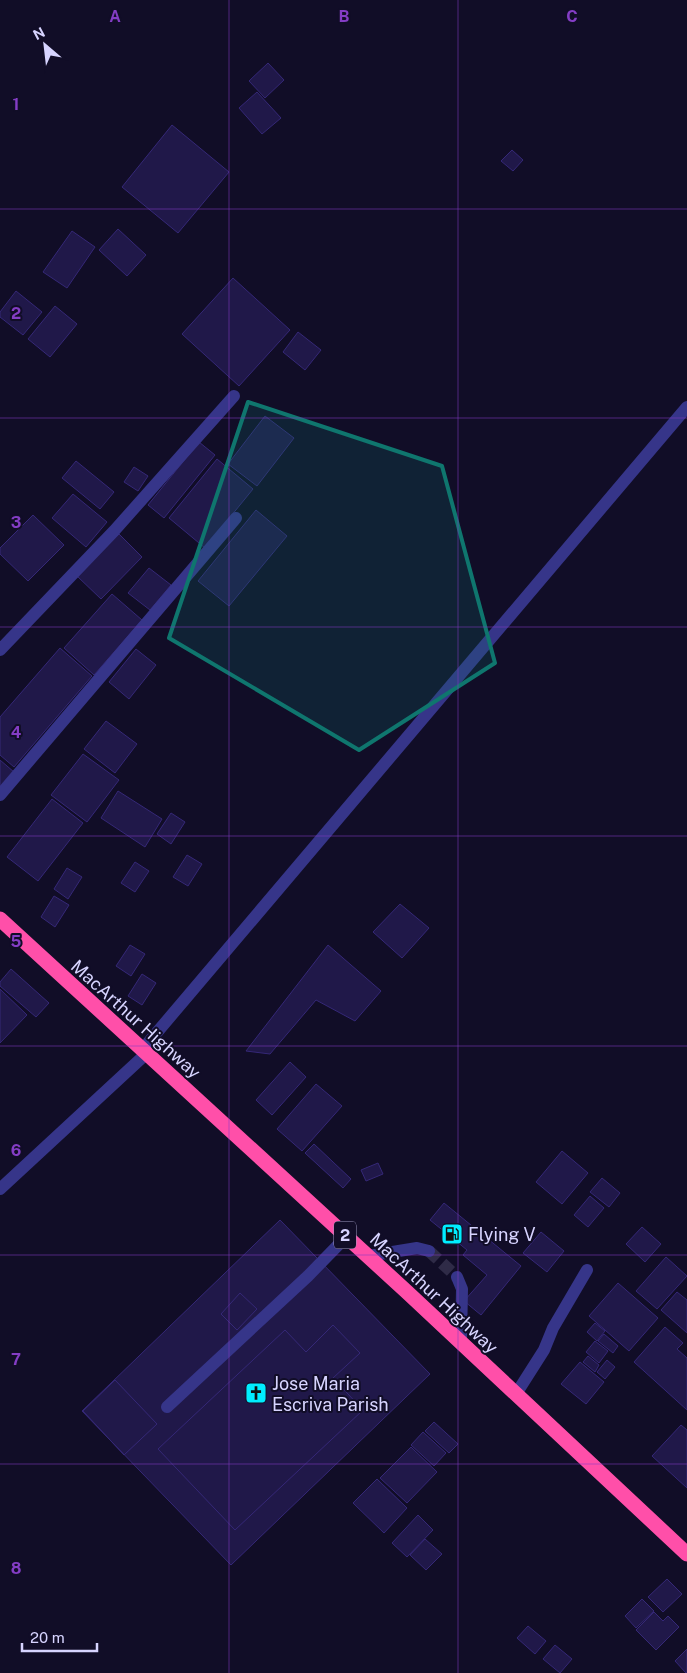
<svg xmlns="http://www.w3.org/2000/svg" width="687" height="1673" font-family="'Public Sans',sans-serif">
<rect width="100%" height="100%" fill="#110d27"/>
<path fill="#201849" stroke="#352877" d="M268,63L284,80L265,98L249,81Z
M257,92L281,118L262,134L239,108Z
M172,125L229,172L178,233L122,187Z
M512,150L523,160L513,171L501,161Z
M118,229L146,255L127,276L99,250Z
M72,231L95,247L67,288L43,272Z
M233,278L290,330L239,386L182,334Z
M16,291L42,312L23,335L0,317V312Z
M55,306L77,324L50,357L28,339Z
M298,332L321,350L305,370L283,352Z
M265,416L294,438L257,486L228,464Z
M199,442L215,455L164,518L148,505Z
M217,459L253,489L205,548L169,518Z
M76,461L114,492L100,509L62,478Z
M134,467L148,476L138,491L124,482Z
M73,494L107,522L86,547L52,518Z
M256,510L287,536L229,606L198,581Z
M33,515L64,545L28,581L0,554V548Z
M119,534L142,557L101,599L77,576Z
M149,568L171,585L150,610L128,593Z
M112,594L142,620L94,675L64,648Z
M60,648L92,676L14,767L0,755V717Z
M136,649L156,665L129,699L109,682Z
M106,721L137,744L115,773L84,749Z
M83,754L119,780L87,822L51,795Z
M0,760L14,772L0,788Z
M118,791L162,819L145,847L101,818Z
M52,799L83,823L38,881L7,857Z
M171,813L185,822L171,844L157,834Z
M187,855L202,864L188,886L173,877Z
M135,862L149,871L135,892L121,883Z
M67,868L82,877L68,899L54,889Z
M54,896L69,905L55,927L41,917Z
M400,904L429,928L402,958L373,932Z
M130,945L145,954L131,976L116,966Z
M328,945L381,991L355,1021L316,1000L270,1054L246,1051Z
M11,969L49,1003L36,1017L0,986V982Z
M142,974L156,983L142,1005L128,996Z
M0,989L27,1015L0,1043Z
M290,1062L306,1077L272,1115L256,1100Z
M316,1084L342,1106L302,1151L277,1129Z
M314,1144L351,1179L343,1188L305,1153Z
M562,1151L588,1173L562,1204L536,1182Z
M378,1163L383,1174L366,1181L361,1170Z
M602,1178L620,1193L609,1207L590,1192Z
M590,1196L604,1208L588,1227L574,1215Z
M444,1203L521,1266L481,1315L464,1301L487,1275L463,1255L467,1250L430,1220Z
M280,1220L430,1374L231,1565L82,1411Z
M642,1227L661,1244L645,1262L626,1244Z
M541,1232L564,1251L547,1272L523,1253Z
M666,1257L687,1276L657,1309L636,1291Z
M618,1283L658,1318L629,1351L589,1316Z
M677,1292L687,1300V1333L661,1310Z
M240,1293L257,1309L237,1330L221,1314Z
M595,1323L605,1331L597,1341L587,1332Z
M333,1325L360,1353L333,1378L363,1410L235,1530L158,1449L285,1330L306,1352Z
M665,1327L683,1343L677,1349L687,1358V1410L634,1362Z
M604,1334L618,1346L613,1353L598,1341Z
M595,1341L608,1351L599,1363L586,1352Z
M588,1356L599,1365L595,1372L583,1362Z
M607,1360L615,1367L605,1379L597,1372Z
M580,1362L604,1382L586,1404L561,1384Z
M115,1380L157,1424L124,1455L83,1411Z
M434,1422L458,1444L449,1453L425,1431Z
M681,1425L687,1430V1488L652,1456Z
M423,1432L446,1453L434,1466L411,1445Z
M411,1447L437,1472L407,1503L380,1478Z
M377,1479L407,1508L384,1533L353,1503Z
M418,1515L433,1530L407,1557L392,1543Z
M425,1539L442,1554L426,1570L410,1555Z
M667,1579L682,1594L663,1612L648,1597Z
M642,1599L654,1611L636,1628L625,1616Z
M654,1612L663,1621L668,1616L679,1627L656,1650L636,1630Z
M528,1626L546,1641L535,1654L517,1638Z
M555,1645L572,1659L560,1673L543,1659Z
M687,1649V1673H686L675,1661Z"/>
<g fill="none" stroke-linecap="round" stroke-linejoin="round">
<path stroke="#2f2b47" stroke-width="12" stroke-dasharray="12 6" stroke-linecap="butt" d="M429,1251L457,1277"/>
<path stroke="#363589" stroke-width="12" d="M0,650L114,531L234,396
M0,795L236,518
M142,1050L687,407
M0,1189L147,1053
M368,1256L417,1248L429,1251
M457,1277L462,1289L461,1343
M516,1394L544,1350L553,1328L587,1270
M167,1407L308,1276L346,1237"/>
<path stroke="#ff4fa9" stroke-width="15" d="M0,919L407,1292L687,1554"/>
</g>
<path fill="#0f766e" fill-opacity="0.2" stroke="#0f766e" stroke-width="4" stroke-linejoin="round" d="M248,402L442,466L495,663L359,750L169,638Z"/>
<path fill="none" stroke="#843dc5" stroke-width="1" stroke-opacity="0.55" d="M229,0V1673M458,0V1673M0,209H687M0,418H687M0,627H687M0,836H687M0,1046H687M0,1255H687M0,1464H687"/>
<defs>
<g id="fuel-square" transform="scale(1.125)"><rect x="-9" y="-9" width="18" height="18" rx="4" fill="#00edff" stroke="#110d27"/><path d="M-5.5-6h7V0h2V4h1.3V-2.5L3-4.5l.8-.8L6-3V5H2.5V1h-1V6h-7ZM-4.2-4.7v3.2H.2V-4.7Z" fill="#111"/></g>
<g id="church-square" transform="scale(1.125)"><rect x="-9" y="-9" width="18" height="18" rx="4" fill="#00edff" stroke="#110d27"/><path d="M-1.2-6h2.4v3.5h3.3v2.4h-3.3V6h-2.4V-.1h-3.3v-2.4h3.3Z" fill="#111"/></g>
</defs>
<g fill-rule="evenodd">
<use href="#fuel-square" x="452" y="1234"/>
<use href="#church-square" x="256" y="1393"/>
</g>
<g text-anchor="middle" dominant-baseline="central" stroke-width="4" stroke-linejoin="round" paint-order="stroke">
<rect fill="#110d27" stroke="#9c98be" stroke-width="1" x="334" y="1221.5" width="22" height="27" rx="4"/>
<g font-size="16" font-weight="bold" fill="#d7d4ff">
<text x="345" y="1235">2</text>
</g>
<g font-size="18" fill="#d7d4ff" stroke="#110d27">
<text transform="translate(136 1019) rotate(42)">MacArthur Highway</text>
<text transform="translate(434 1293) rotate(43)">MacArthur Highway</text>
</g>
<g font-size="18" fill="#d7d4ff" stroke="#110d27" text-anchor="start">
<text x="468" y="1234">Flying V</text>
<text x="272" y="1383">Jose Maria<tspan x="272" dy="21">Escriva Parish</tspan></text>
</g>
</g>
<g font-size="16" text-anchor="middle" font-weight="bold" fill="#843dc5" stroke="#110d27" stroke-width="4" stroke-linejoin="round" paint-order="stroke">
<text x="115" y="22">A</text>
<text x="344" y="22">B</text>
<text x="572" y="22">C</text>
<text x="16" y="110">1</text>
<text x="16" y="319">2</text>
<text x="16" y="528">3</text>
<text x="16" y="738">4</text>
<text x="16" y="947">5</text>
<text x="16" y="1156">6</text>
<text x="16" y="1365">7</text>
<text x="16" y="1574">8</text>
</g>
<g transform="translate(45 45) rotate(332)" stroke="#110d27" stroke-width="4" paint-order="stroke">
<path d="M0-4L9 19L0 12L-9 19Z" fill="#d7d4ff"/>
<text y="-8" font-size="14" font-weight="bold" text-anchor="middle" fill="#d7d4ff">N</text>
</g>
<path d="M22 1643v8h75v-8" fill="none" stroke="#d7d4ff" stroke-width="2.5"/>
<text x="30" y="1643" font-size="15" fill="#d7d4ff" stroke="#110d27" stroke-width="4" paint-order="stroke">20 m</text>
</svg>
